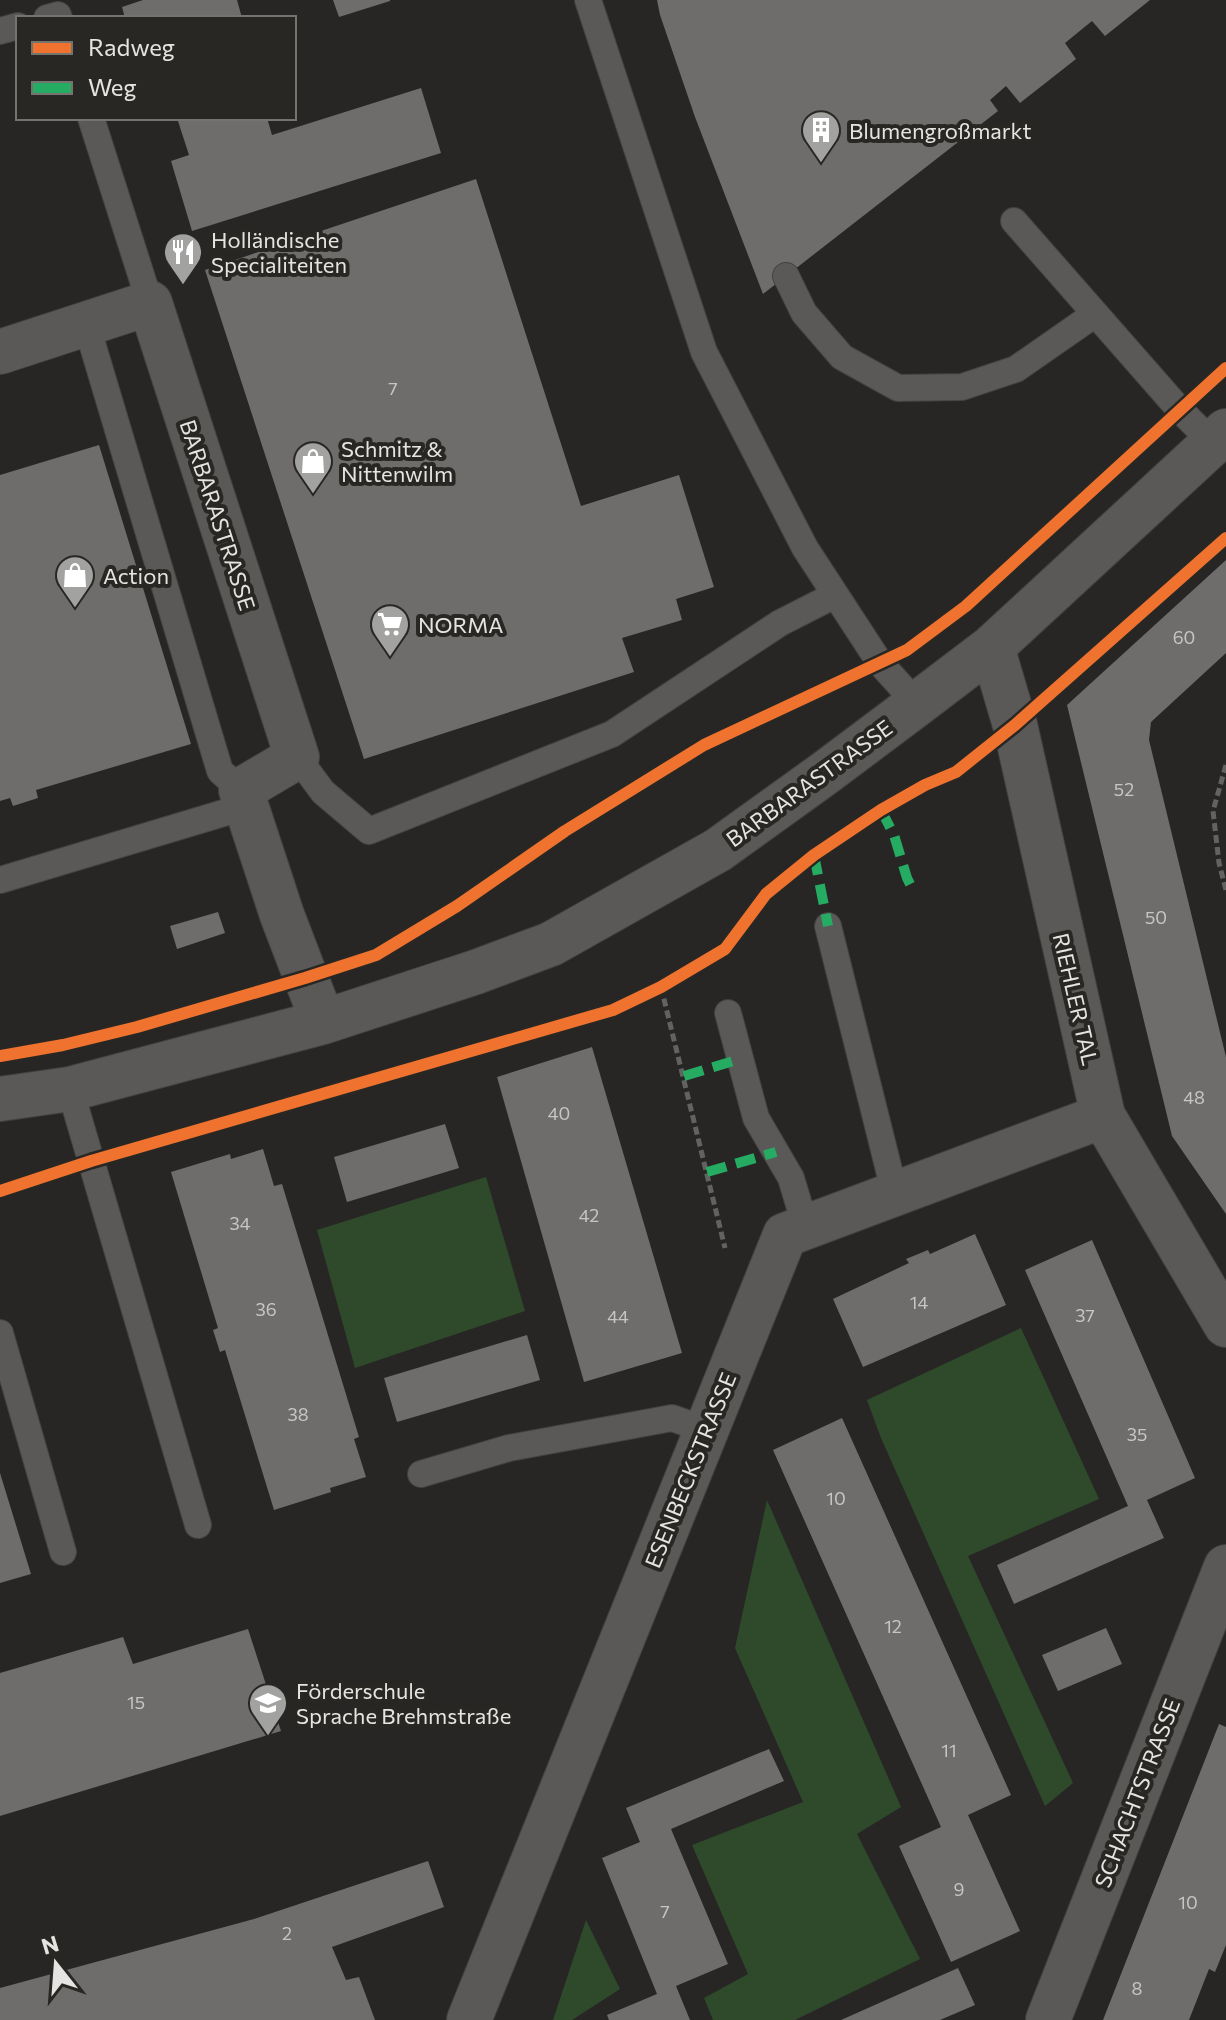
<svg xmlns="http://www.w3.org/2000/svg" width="1226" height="2020" font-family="Commissioner,sans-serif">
<rect width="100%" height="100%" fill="#272625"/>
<path fill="#2e4a2b" d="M486,1177L525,1311L355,1368L317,1230Z
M1021,1328L1099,1499L968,1556L1073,1783L1045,1806L881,1438L867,1400Z
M767,1500L901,1807L857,1834L920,1959L795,2020H713L704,1998L748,1974L692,1845L803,1802L735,1648Z
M586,1920L620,1989L572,2020H553Z"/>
<path fill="#6e6d6c" d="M143,0H237L242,18H125L122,7Z
M333,0H390V1L339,17Z
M657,0H1150L1105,36L1092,21L1065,43L1076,59L1020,103L1006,86L990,100L998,111L763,294L695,117L660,15Z
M421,88L441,153L192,231L171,161L189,155L177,118H267L272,135Z
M476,179L581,506L679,475L714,587L676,599L682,620L622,638L634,672L364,759L205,270Z
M99,445L191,744L36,790L38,798L13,806L10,798L0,801V475Z
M1226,560V653L1151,722L1149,740L1226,1057V1214L1172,1136L1067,705Z
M218,912L225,933L177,949L170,926Z
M592,1047L682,1353L584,1382L497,1077Z
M445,1124L459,1168L347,1202L334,1157Z
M263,1149L274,1186L282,1184L359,1437L354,1439L366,1477L330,1488L331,1492L274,1510L225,1350L220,1352L213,1330L218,1328L171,1172L230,1154L231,1159Z
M975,1234L1006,1305L863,1367L833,1299L909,1263L906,1259L928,1250L930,1254Z
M1092,1240L1195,1478L1147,1500L1164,1538L1014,1604L997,1565L1128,1506L1025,1270Z
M527,1335L540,1380L397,1422L384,1378Z
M842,1418L1011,1795L968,1815L1020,1931L951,1962L899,1846L941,1827L773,1450Z
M0,1473L31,1574L0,1583Z
M1106,1628L1122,1664L1058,1691L1042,1655Z
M248,1629L281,1731L0,1816V1673L123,1637L133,1664Z
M1219,1724L1226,1727V1945L1215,1972L1209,1969L1189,2020H1103Z
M769,1749L784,1781L671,1829L728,1964L676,1986L690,2020H609L607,2015L657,1994L602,1858L640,1842L626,1808Z
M428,1861L444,1907L332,1947L346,1980L359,1977L375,2020H0V1988L254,1919Z
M958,1968L975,2005L940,2020H841Z"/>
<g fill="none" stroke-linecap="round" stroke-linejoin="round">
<g stroke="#434240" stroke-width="28">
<path id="service" d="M588,0L704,352L805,548L880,663L917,704
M47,18L58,15L59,18
M0,31L18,26
M91,118L150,303
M1014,221L1179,409L1213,443
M786,276L804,313L842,357L898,388L962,387L1016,369L1095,314
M86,323L220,771L241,790
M297,757L323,792L369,831L612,734L780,623L835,595
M0,880L247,806
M828,926L895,1194
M728,1013L756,1118L791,1178L806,1228
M70,1089L198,1525
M0,1333L63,1552
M421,1474L509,1448L672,1418L706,1430"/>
</g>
<g stroke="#434240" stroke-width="46">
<path id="minor" d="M0,352L150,303L297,757L241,790L282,915L323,1022
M992,647L1015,725L1103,1116L1226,1325
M0,1099L70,1089L323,1022L476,972L551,944L718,850L825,773L917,704L992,647L1226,431
M469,2020L785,1235L1103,1116
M1048,2020L1226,1567"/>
</g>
<path stroke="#626260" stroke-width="5" stroke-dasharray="8 4" stroke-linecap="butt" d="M1226,765L1213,811L1219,863L1226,890
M661,987L725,1248"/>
<use href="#service" stroke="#5a5958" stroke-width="26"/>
<use href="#minor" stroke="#5a5958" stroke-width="44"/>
<path stroke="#26ab63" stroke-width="10" stroke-dasharray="20 10" stroke-linecap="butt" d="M881,810L894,835L907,878L914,892
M814,855L828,926
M684,1076L740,1059
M707,1172L776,1152"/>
<g stroke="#282724" stroke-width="17">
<path id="cycleway" d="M0,1056L63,1045L137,1027L305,978L376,955L457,906L565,831L704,745L907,650L966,606L1226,368
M0,1191L91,1161L613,1010L661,987L725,949L766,894L814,855L881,810L925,785L956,772L1015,725L1226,538"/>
</g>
<use href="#cycleway" stroke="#ef722f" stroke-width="12"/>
</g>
<defs>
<g id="building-pin" transform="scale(2)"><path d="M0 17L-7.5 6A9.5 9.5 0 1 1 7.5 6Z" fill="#a2a2a0" stroke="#282724"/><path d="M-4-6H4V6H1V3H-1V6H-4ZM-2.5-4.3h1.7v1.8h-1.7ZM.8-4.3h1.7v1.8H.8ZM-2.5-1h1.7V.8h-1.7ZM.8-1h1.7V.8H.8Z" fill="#fff"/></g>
<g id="restaurant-pin" transform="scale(2)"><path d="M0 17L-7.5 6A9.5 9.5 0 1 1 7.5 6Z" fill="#a2a2a0" stroke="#282724"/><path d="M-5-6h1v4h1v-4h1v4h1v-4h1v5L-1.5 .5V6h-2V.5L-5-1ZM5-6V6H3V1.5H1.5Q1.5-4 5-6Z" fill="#fff"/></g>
<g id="shop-pin" transform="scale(2)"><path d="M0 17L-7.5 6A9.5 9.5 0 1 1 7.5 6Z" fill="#a2a2a0" stroke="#282724"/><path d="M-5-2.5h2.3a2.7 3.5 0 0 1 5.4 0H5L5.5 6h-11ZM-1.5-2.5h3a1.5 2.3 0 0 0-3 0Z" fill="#fff"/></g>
<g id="supermarket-pin" transform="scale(2)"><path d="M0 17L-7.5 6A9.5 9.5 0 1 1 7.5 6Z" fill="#a2a2a0" stroke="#282724"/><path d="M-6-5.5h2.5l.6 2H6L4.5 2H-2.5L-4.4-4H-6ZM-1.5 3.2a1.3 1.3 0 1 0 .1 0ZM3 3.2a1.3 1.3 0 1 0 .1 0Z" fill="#fff"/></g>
<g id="school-pin" transform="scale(2)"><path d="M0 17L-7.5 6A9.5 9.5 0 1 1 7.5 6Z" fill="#a2a2a0" stroke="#282724"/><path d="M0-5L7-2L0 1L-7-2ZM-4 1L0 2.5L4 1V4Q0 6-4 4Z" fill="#fff"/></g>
</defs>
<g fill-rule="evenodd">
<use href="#building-pin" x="821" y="130"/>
<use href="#restaurant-pin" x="183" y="252"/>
<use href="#shop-pin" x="313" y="461"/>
<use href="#shop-pin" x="75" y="575"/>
<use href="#supermarket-pin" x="390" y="624"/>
<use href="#school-pin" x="268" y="1703"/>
</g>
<g text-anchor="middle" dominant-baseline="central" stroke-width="8" stroke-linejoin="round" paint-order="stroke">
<g font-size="18" fill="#c7c6c4">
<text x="393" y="388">7</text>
<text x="1184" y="637">60</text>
<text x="1124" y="789">52</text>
<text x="1156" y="917">50</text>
<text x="1194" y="1097">48</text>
<text x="559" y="1113">40</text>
<text x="589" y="1215">42</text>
<text x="240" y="1223">34</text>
<text x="919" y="1302">14</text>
<text x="266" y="1309">36</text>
<text x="1085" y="1315">37</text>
<text x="618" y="1316">44</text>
<text x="298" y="1414">38</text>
<text x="1137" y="1434">35</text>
<text x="836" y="1498">10</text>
<text x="893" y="1626">12</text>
<text x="136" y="1702">15</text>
<text x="949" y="1750">11</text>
<text x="959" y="1889">9</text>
<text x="1188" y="1902">10</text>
<text x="665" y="1911">7</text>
<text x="287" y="1933">2</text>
<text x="1137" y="1988">8</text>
</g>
<g font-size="22" fill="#e5e4e2" stroke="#282724" text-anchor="start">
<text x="849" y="130">Blumengroßmarkt</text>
<text x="211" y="239">Holländische<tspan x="211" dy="25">Specialiteiten</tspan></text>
<text x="341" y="448">Schmitz &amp;<tspan x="341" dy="25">Nittenwilm</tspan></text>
<text x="103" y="575">Action</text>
<text x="418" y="624">NORMA</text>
<text x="296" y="1690">Förderschule<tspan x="296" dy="25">Sprache Brehmstraße</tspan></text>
</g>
<g font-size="22" fill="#e5e4e2" stroke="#282724">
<text transform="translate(218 515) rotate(72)">BARBARASTRASSE</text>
<text transform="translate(809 783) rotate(-36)">BARBARASTRASSE</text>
<text transform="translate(1076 999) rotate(77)">RIEHLER TAL</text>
<text transform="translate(690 1470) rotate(-68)">ESENBECKSTRASSE</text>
<text transform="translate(1137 1793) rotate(-69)">SCHACHTSTRASSE</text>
</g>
</g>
<rect x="16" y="16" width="280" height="104" fill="#282724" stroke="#747370" stroke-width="2"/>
<rect x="32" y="42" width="40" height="12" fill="#ef722f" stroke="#747370" stroke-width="2"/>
<text x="88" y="56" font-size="24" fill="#e5e4e2">Radweg</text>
<rect x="32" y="82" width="40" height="12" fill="#26ab63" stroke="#747370" stroke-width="2"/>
<text x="88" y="96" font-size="24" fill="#e5e4e2">Weg</text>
<g transform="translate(56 1964) rotate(343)" stroke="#282724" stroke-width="6" paint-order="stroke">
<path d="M0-6L14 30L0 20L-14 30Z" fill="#e5e4e2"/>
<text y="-12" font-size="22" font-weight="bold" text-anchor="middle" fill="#e5e4e2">N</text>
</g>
</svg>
